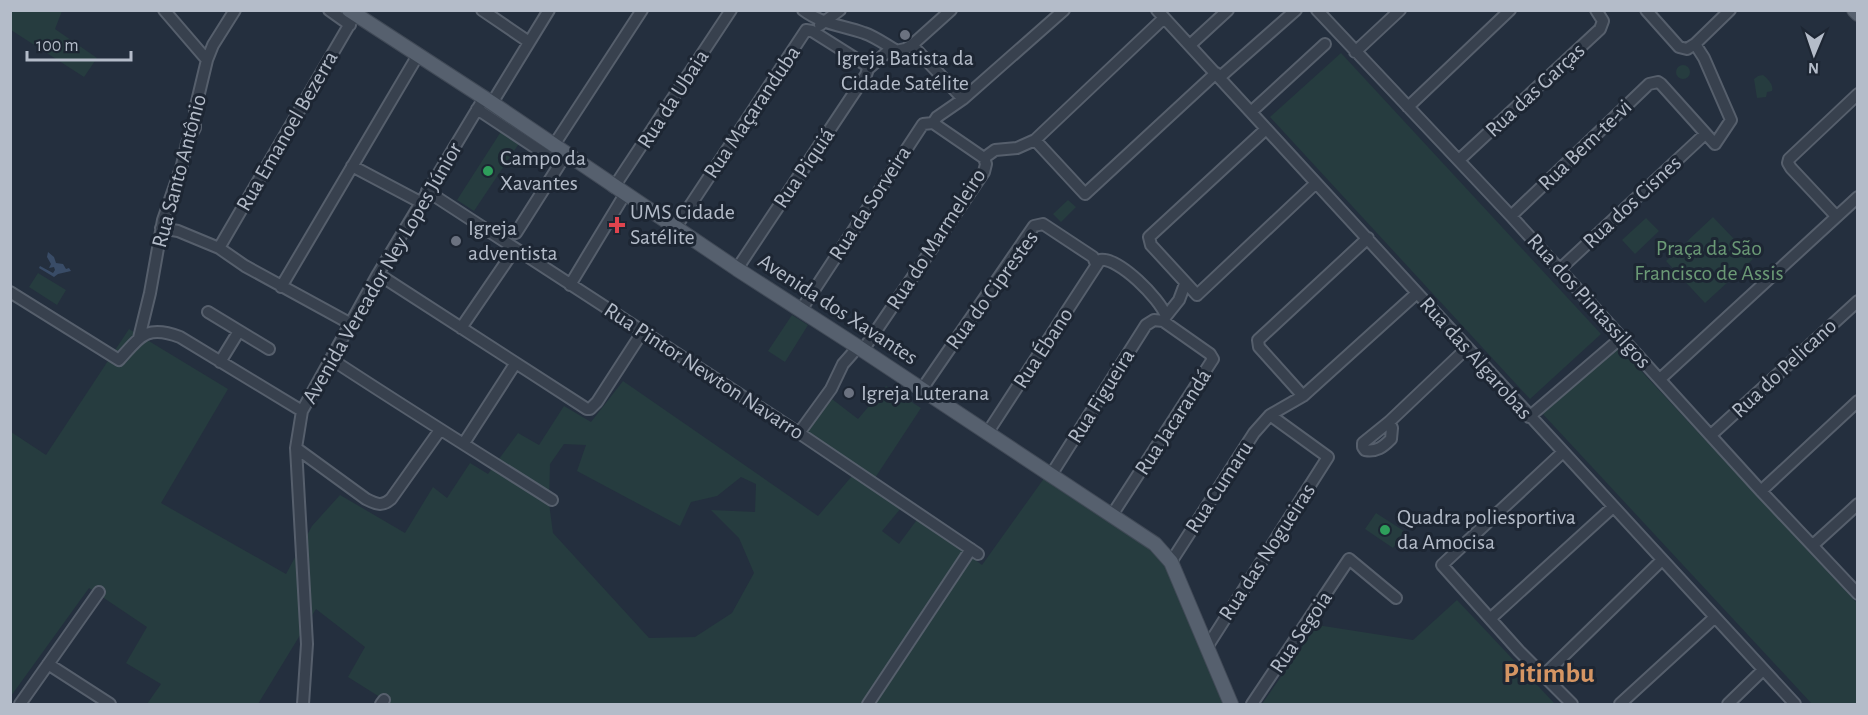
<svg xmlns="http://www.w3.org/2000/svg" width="1868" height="715" font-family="'Alegreya Sans',sans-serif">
<rect width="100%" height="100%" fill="#242f3e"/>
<path fill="#263c3f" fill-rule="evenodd" d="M10,11H62L55,29L97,58L84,77L11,30Z
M1341,53L1601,334L1530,399L1270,117Z
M1676 72a7 7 0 1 1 14 0a7 7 0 1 1-14 0Z
M1763,75C1768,79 1774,85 1772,91L1767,92L1766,97L1757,98L1754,79L1758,76Z
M502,130L520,142L474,211L457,200Z
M1068,200L1076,207L1061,222L1053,214Z
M1713,217L1753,259L1705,303L1666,261Z
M1646,218L1659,231L1635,254L1622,240Z
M38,273L66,290L57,305L29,287Z
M792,315L808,325L785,362L768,351Z
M129,329L228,389L161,503L286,574L312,526L340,495L405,533L433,487L447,498L470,463L488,474L518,433L539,445L564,406L591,422L623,381L818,516L852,476L901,508L882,531L899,544L919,517L982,565L1045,477L1155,551L1166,564L1223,704H391L348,677L365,647L316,609L258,704H147L161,684L126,663L147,627L89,588L11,696V432L46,455ZM564,444L586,445L577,471L680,526L691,502L717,496L741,477L756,484L755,512L711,510L739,538L754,573L732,613L695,637L649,638L553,533L549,503L550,464Z
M1618,346L1857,603V704H1812L1541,412Z
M886,386L921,408L873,481L805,433L832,399L858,419Z
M1376,513L1404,531L1393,548L1365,529Z
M1457,600L1555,704H1262L1317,625L1413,640Z"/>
<path fill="#394c67" d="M48,252L54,257L56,263L63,264L66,269L69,268L71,271L58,274L54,277L39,268L40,266L53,273L55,270L54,267L49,268L51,264L47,257Z"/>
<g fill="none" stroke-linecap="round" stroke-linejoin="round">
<g stroke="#565f6c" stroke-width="14">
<path id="minor" d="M164,10L207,60
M329,10L350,25
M482,10L529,42
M803,10C823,25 842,25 864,33C876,37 886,45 897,51
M1157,10L1795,704
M1317,10L1511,216L1761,491L1858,594
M1646,10L1679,47L1687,49L1695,44L1730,10
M820,25L840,10
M912,45L963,99
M1190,45L1228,10
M1355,52L1400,10
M868,69L886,53L905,49L912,45L951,10
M1220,77L1296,10
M492,103L549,10
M1408,107L1510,10
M477,109L560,164
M1251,112L1325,44
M933,123L937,117L963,99L1064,10
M1266,129L1149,237L1151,245L1197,295L1315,184
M1035,140L1085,194L1216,73
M554,145L642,10
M984,158L995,150L1017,148L1035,140L1164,18
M1459,160L1600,29L1603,21L1596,10
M352,166L420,202
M614,187L731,10
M427,191L799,433L978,554
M1511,216L1649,84L1658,82L1661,84L1715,144L1731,120L1704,58L1695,44
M1836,216L1791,168L1788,163L1789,159L1858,94
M676,227L806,30L812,31L866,65L868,69L866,75L737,269
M161,228L178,231L219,248L245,266L351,324
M516,233L563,159
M219,248L355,15
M1559,270L1705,134
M378,274L587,409H590L597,402L643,331
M570,285L625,194
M281,287L418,55
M10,292L119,360C140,337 146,324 180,337L302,411
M801,310L923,124L933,123L984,158
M208,312L269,349
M1163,320L1179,300L1185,284
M461,328L515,249
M139,338L150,293L163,220L182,165L187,143L195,128V110L207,60L213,45L235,10
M863,350L984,172L986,164L984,158
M331,359C404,407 478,453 552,500
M220,362L239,331
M1660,379L1858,197
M922,389L1034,226L1043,224L1093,257L1096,264
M1303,396L1259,347L1258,340L1368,238
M1529,417L1621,338
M1389,422L1392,428L1391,439C1383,447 1377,452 1365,450L1363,447V443L1389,422L1467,348
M988,432L1100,260C1119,257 1160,299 1166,316
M799,433L831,389L843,364L858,347
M1711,435L1858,301
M464,443L515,364
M296,448L366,499C376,504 382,507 391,499L440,430
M1563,452L1442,565L1519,651L1572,704
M1051,475L1146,325L1154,320L1163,321L1210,354L1213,359L1112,515
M1761,491L1858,401
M1813,545L1858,504
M1171,562L1254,433L1270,415L1303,396L1417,293
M1491,618L1613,507
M1207,647L1328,457L1270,415
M48,664L110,704
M1544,675L1662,560
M20,704L99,592
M303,704L307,644L296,448L302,411L378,274L484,98
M381,704L384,700
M868,704L971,549
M1252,704L1349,559L1396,598
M1620,704L1714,618
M1728,704L1763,670"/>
</g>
<g stroke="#414a57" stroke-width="16">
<path id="major" d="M349,10L492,103L737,269L858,347L1155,544L1171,562L1231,704
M1854,10L1858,14"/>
</g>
<use href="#minor" stroke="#38414e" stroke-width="10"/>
<use href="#major" stroke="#56606e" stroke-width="14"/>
</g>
<g fill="#6b7280" stroke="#1d2633" stroke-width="2">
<circle cx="905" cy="35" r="6"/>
<circle cx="456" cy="241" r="6"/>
<circle cx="849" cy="393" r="6"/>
</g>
<g fill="#2e9e5b" stroke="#1d2633" stroke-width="2">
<circle cx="488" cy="171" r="6"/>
<circle cx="1385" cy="530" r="6"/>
</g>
<path fill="#e0444e" stroke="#1d2633" stroke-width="2" d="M614 216h6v6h6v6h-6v6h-6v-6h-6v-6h6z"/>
<g text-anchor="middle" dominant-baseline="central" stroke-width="6" stroke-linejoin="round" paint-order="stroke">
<g font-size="22" fill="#b4bcc9" stroke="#1d2633" text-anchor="start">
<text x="905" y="58" text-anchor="middle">Igreja Batista da<tspan x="905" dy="25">Cidade Satélite</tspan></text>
<text x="500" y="158">Campo da<tspan x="500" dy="25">Xavantes</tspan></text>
<text x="630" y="212">UMS Cidade<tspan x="630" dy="25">Satélite</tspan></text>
<text x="468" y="228">Igreja<tspan x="468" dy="25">adventista</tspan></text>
<text x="861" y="393">Igreja Luterana</text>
<text x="1397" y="517">Quadra poliesportiva<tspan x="1397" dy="25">da Amocisa</tspan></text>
</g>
<g font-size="22" fill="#b4bcc9" stroke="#1d2633">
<text transform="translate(1535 90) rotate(-43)">Rua das Garças</text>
<text transform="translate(673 99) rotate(-57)">Rua da Ubaia</text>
<text transform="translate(752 112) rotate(-56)">Rua Maçaranduba</text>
<text transform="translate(287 131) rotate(-60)">Rua Emanoel Bezerra</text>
<text transform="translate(1585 145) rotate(-44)">Rua Bem-te-vi</text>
<text transform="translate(804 168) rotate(-56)">Rua Piquiá</text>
<text transform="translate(179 171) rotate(-75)">Rua Santo Antônio</text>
<text transform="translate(1632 202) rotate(-43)">Rua dos Cisnes</text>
<text transform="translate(870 203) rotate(-57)">Rua da Sorveira</text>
<text transform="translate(936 239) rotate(-57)">Rua do Marmeleiro</text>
<text transform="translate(382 273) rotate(-60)">Avenida Vereador Ney Lopes Júnior</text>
<text transform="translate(992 290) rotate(-54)">Rua do Ciprestes</text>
<text transform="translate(1589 301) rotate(48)">Rua dos Pintassilgos</text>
<text transform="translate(838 309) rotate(33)">Avenida dos Xavantes</text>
<text transform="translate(1043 348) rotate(-57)">Rua Ébano</text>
<text transform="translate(1476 358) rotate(48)">Rua das Algarobas</text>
<text transform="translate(1784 368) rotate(-43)">Rua do Pelicano</text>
<text transform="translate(704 371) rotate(33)">Rua Pintor Newton Navarro</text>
<text transform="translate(1101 396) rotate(-58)">Rua Figueira</text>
<text transform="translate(1173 422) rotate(-57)">Rua Jacarandá</text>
<text transform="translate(1219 487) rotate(-57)">Rua Cumaru</text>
<text transform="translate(1267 552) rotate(-57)">Rua das Nogueiras</text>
<text transform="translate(1301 632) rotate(-56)">Rua Segoia</text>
</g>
<g font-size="22" fill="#6b9a76" stroke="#1d2633">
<text x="1709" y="248">Praça da São<tspan x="1709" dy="25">Francisco de Assis</tspan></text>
</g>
<g font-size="28" font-weight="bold" fill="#d59563" stroke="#1d2633">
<text x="1549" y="674">Pitimbu</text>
</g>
</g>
<rect width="1868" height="715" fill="none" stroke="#b4bcc9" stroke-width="24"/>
<g transform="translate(1814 54) rotate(182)" stroke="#1d2633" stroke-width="4.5" paint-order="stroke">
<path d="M0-4.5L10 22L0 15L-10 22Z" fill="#b4bcc9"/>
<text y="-9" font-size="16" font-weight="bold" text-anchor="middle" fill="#b4bcc9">N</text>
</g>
<path d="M27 51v9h104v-9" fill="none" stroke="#b4bcc9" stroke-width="3"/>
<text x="36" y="51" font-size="18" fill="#b4bcc9" stroke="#1d2633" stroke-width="4.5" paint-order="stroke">100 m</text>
</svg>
